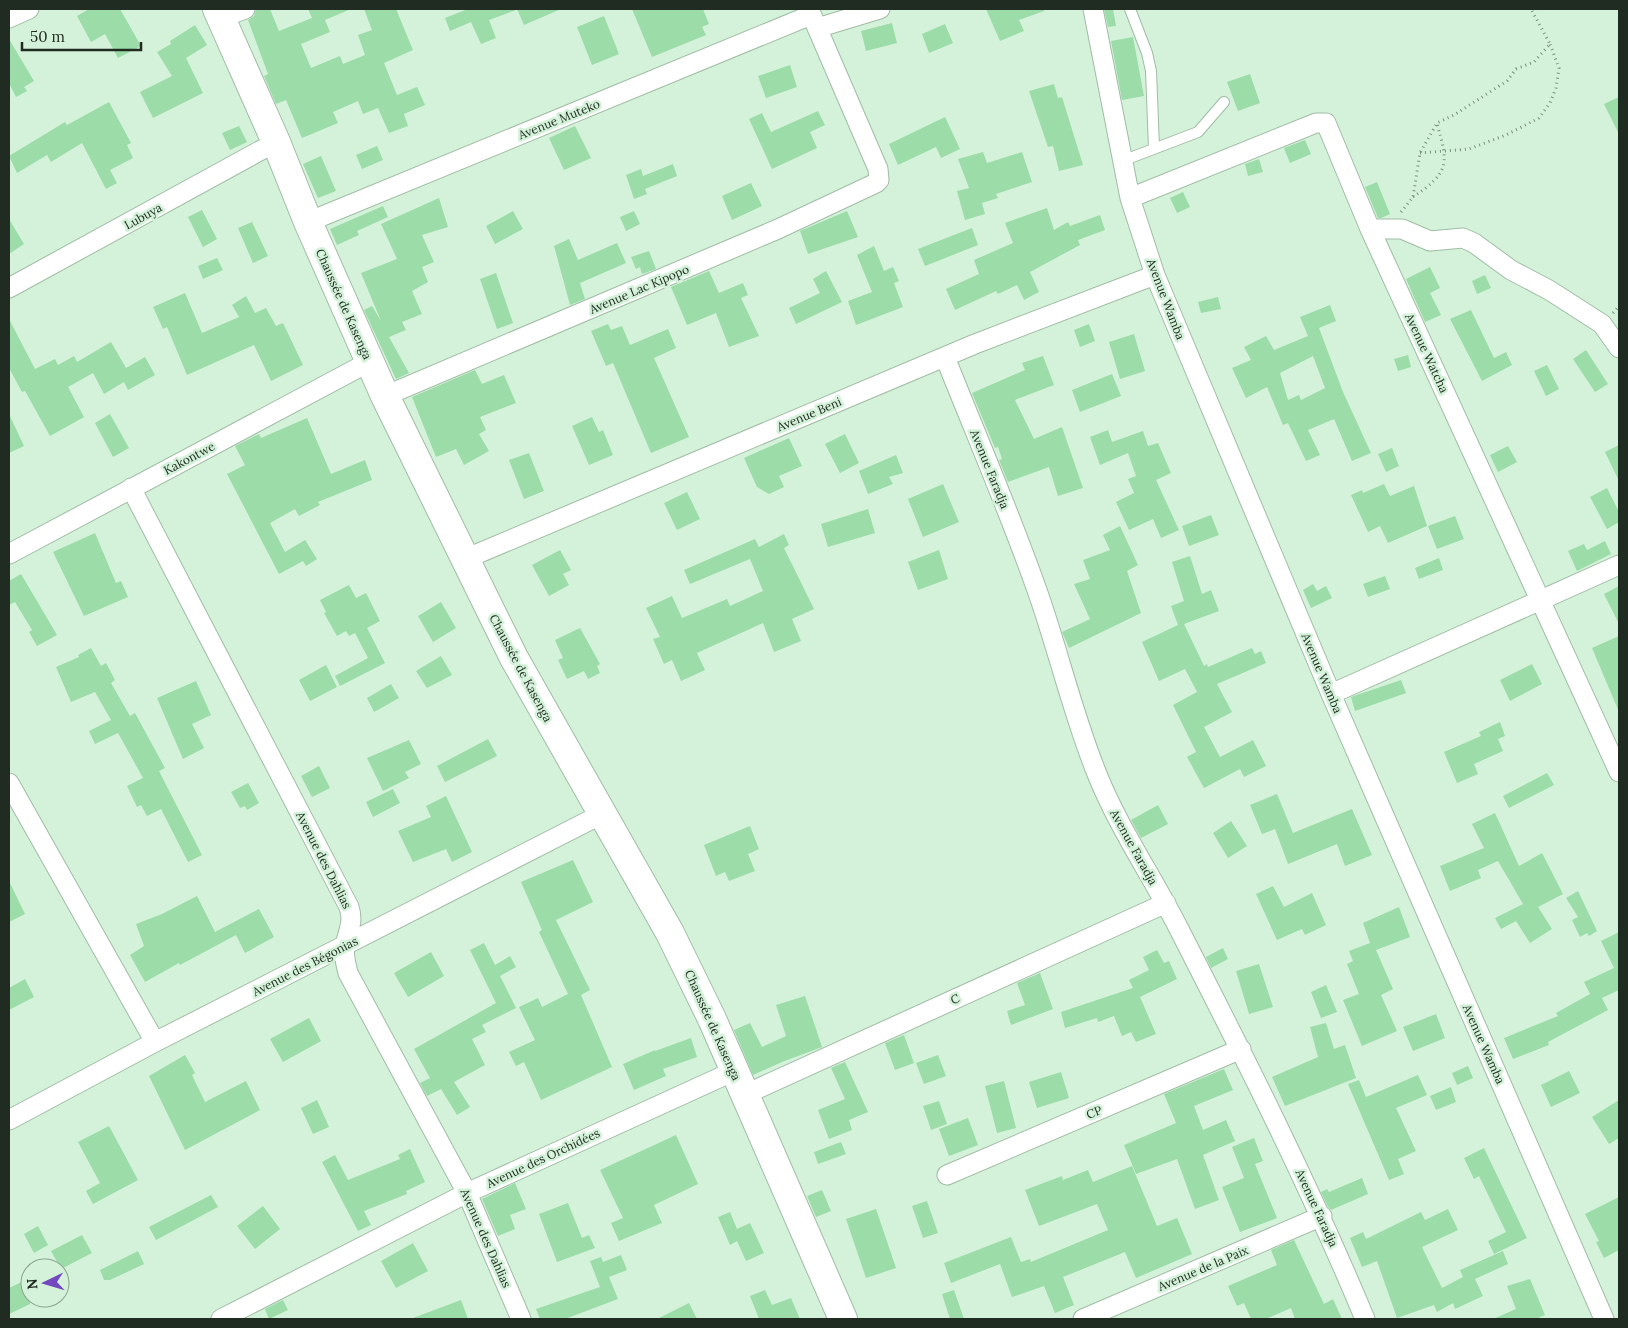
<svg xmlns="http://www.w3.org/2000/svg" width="1628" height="1328" font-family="Lora,serif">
<rect width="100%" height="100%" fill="#d4f2d9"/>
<path fill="#9bdca8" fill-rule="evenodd" d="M89,9H120L141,46L118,58L105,34L91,42L77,16Z
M256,9H270L279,31L312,18L308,9H351L325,20L330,32L301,44L311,68L340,56L343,64L365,55L358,35L372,30L364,9H396L413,50L384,63L397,95L417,87L425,105L404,114L408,126L389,133L378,108L363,114L358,101L333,112L338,123L302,138L286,100L276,104L264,76L268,74L248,20L254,16Z
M468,9H516V10L489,20L496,38L481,44L471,22L450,31L445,18Z
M517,9H561L524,25Z
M632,9H703L709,24L702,27L706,35L652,57Z
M986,9H1044V11L1019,20L1024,31L1000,41Z
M1104,9H1113L1116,26L1108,27Z
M604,16L619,54L592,65L577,27Z
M892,23L897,43L866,51L861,31Z
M945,24L953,43L929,53L922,34Z
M195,25L207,45L186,58L203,93L153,118L140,92L172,76L157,52L171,44L170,41Z
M1133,37L1144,96L1122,100L1111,41Z
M9,39L34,81L24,87L27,91L16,97L9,83Z
M790,65L797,87L766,98L758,76Z
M1250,74L1260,103L1238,111L1227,82Z
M1054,84L1058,98L1062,97L1083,165L1059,171L1053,146L1048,147L1029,91Z
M1619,97V134L1604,104Z
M109,102L131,143L127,145L133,158L110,170L117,183L106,189L82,143L51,162L47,155L17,173L9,156L65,122L67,125Z
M818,111L825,125L810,132L817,148L772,169L749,119L762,113L771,132Z
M945,117L960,149L941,158L936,147L898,165L889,144Z
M239,126L247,142L230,150L222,133Z
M575,126L591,158L564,170L549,138Z
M1305,140L1311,154L1290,163L1284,148Z
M377,146L383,160L362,169L356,155Z
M983,152L987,163L1022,152L1032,182L996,194L998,198L982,203L985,214L965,220L957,191L969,188L958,159Z
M321,156L336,191L318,198L303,164Z
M1259,159L1263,172L1248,176L1245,164Z
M673,164L677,176L645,189L647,194L634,199L626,175L641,169L643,176Z
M1377,182L1390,214L1381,218H1378L1365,187Z
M751,183L762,206L732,220L722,196Z
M1183,192L1190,207L1177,213L1170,198Z
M439,198L448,227L422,235L434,262L422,267L428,282L412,291L422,314L402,322L406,330L389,337L409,373L396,379L364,310L372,306L381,321L361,273L397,259L381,224Z
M383,206L388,217L357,231L359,235L337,245L330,229Z
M1047,208L1054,230L1068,222L1070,226L1100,215L1105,230L1078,240L1080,245L1030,272L1039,292L1024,300L1017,285L998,294L996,291L955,310L946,289L979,274L974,260L1013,243L1005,223Z
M202,210L217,239L203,247L188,217Z
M513,211L523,229L495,244L486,226Z
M634,211L640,224L626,231L620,217Z
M847,211L858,237L808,254L800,231Z
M9,219L24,244L9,254Z
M252,222L268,256L253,263L238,228Z
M972,228L978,245L925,266L918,249Z
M569,239L578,260L617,243L626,263L580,283L585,299L570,305L554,246Z
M874,246L884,271L893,267L899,281L894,283L903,307L856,325L848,301L872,292L857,255Z
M649,251L656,269L642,274L640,267L636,269L631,257Z
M217,258L223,270L203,279L198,266Z
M1430,267L1440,288L1430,293L1441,315L1425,322L1406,279Z
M709,271L719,293L743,283L748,295L741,298L759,336L729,347L716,313L687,325L671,287Z
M826,271L842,302L796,324L789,308L820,293L813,279Z
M496,273L513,323L497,329L480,279Z
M1485,275L1491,288L1477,294L1472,281Z
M185,293L202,333L239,317L232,305L246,296L255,313L266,308L276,326L283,323L303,365L271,381L254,345L187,375L167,327L163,329L153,307Z
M1218,297L1221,309L1201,313L1198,302Z
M1330,305L1336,321L1319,328L1343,392L1371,453L1352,461L1334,419L1308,430L1320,455L1306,461L1288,423L1283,425L1267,387L1246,398L1232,368L1251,360L1244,347L1266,336L1274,350L1308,336L1300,317ZM1313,356L1325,388L1301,400L1299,395L1288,400L1280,373Z
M1471,310L1494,358L1506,352L1512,365L1482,381L1450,319Z
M9,319L35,369L55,359L58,365L74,356L77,362L111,342L126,368L145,357L155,375L128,390L124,382L104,394L93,373L68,387L84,417L50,436L25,391L22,392L9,368Z
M608,324L611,330L622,326L630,345L668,329L676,348L654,358L689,437L651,453L613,363L606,366L591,331Z
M1089,324L1095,341L1080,347L1074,330Z
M1134,334L1145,371L1120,379L1109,342Z
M1586,350L1608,384L1595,392L1573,359Z
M1408,355L1411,367L1398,371L1394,359Z
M1043,356L1054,385L1015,400L1034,439L1062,427L1083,488L1058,496L1049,467L1008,482L999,460L1002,459L998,447L995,448L972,393L1025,370L1022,363Z
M1547,365L1559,389L1546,396L1534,371Z
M475,370L482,384L504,375L516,403L480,417L486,430L479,434L489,451L464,465L456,449L436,457L412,397Z
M1112,374L1121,396L1080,412L1072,390Z
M9,414L24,446L9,453Z
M110,414L129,448L113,457L95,423Z
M592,417L599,432L603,430L613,455L589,465L572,426Z
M307,418L331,474L365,460L372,480L318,502L320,505L299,516L295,509L270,523L285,552L305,540L317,559L306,566L303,561L279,574L227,474L245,465L235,446L259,434L261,438Z
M1108,430L1112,442L1143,431L1148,446L1158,443L1171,473L1156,480L1179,530L1161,538L1153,519L1129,530L1116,502L1134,493L1128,479L1136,476L1128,453L1100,465L1090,437Z
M845,434L859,463L840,473L825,444Z
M789,438L802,466L779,476L784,487L769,494L757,487L744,458Z
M1619,445V481L1605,452Z
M1508,446L1517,462L1498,472L1490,455Z
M1392,448L1399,466L1386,472L1378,454Z
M529,453L544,491L524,499L509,460Z
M896,455L903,473L889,477L893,484L868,494L859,471Z
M943,484L959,522L923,537L908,499Z
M1384,484L1390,496L1414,486L1427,526L1388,543L1380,526L1368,532L1351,495L1362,490L1363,493Z
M1607,488L1619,512V522L1607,529L1590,497Z
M687,492L700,519L677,530L664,503Z
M868,509L875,533L828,547L821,524Z
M1211,515L1219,535L1189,546L1182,526Z
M1455,516L1464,539L1437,549L1428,526Z
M1120,526L1138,565L1127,571L1141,613L1069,648L1062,632L1090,619L1074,584L1090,579L1083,560L1110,550L1103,535Z
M95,533L116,583L121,581L128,597L84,616L53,552Z
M784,534L789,545L784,548L814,609L792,619L801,641L774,652L763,623L697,653L705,670L681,681L672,660L664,664L653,639L660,637L646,608L672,596L682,618L727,599L730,606L763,591L750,559L690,584L684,570L755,539L759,547Z
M1605,541L1611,554L1577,571L1568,551L1584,544L1587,550Z
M560,550L571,570L563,574L569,585L549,596L532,565Z
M939,550L948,579L918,590L908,562Z
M1190,556L1202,594L1211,590L1219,611L1184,624L1204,666L1207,664L1208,667L1252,648L1255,654L1261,651L1266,663L1217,684L1232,712L1204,727L1220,757L1253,740L1266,766L1244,777L1240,769L1204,788L1187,757L1196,752L1173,705L1197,692L1185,669L1159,681L1142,642L1178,625L1171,606L1184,601L1172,562Z
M1439,558L1443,570L1419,579L1415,568Z
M21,574L57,635L37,646L29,632L32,630L15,602L9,605V581Z
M1385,576L1390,589L1368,597L1363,584Z
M1313,584L1317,591L1326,586L1332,598L1311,608L1303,590Z
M349,585L356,598L366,593L380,621L367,628L385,663L340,686L335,676L368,658L355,633L349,636L346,631L337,636L324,613L326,612L320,600Z
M1619,586V624L1604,594Z
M441,602L456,628L433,642L418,616Z
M580,628L600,664L597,666L600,673L588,679L584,671L567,679L558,660L563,658L555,640Z
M1619,636V712L1592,648Z
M91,648L101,666L106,663L115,680L111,683L130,716L135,713L165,768L159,771L202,855L188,862L161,809L147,816L141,805L137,807L127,786L143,778L118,733L95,744L89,731L111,720L95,692L71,702L56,667L79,657L78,655Z
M441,656L452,675L427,688L416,671Z
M1532,664L1542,684L1510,701L1500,680Z
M326,665L337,687L310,701L299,680Z
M1401,680L1406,693L1355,711L1351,697Z
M196,681L211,715L192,724L204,748L183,759L157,698Z
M391,684L399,698L374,712L367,698Z
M1500,722L1505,736L1498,739L1503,751L1474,764L1478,774L1457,783L1444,752L1481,736L1479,732Z
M488,739L497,756L445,782L437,766Z
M409,740L421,764L405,772L409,778L383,791L367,758Z
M319,766L330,788L312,797L301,776Z
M1547,773L1554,785L1509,808L1503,796Z
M248,783L259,803L247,810L245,806L240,808L231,792Z
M393,789L400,803L373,817L366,802Z
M1277,794L1293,833L1352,809L1372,855L1345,866L1337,844L1288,864L1275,829L1262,834L1250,805Z
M446,796L472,852L452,862L446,849L413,862L398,831L431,817L426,806Z
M1158,805L1168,824L1141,838L1131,820Z
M1495,813L1519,866L1542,853L1563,894L1538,907L1552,929L1530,943L1516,921L1501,929L1495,918L1523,904L1498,861L1478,870L1481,878L1450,891L1440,866L1484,848L1472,824Z
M1231,821L1247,846L1228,858L1213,833Z
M750,826L759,849L748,854L755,871L729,881L725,872L716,876L704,845Z
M573,860L593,902L556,920L590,990L581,995L612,1067L541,1100L524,1062L516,1066L509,1052L535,1040L519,1007L538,998L542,1007L568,994L539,932L542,930L521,882Z
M9,881L25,914L9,922Z
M1273,886L1284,907L1312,893L1326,925L1305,935L1302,929L1277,940L1256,894Z
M1578,891L1597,931L1589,936L1587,933L1580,937L1572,920L1578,917L1566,898Z
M197,896L215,932L259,909L274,937L245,953L236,935L180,965L179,963L145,982L130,955L144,946L136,924L162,914Z
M1399,907L1410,937L1376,950L1393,989L1381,995L1397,1031L1362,1046L1343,1000L1359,994L1347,964L1353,961L1349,951L1370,943L1363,923Z
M1619,932V990L1602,998L1608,1010L1548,1042L1549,1045L1513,1059L1504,1038L1558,1016L1556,1013L1590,994L1584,982L1614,968L1601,941Z
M484,943L495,965L510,956L516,967L500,976L516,1008L482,1025L486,1032L472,1039L485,1065L454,1082L470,1107L457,1115L441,1089L427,1096L420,1083L430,1078L414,1049L496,1003L470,950Z
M1223,948L1228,959L1211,968L1206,957Z
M1157,950L1164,963L1169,961L1177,979L1140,997L1156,1034L1136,1042L1131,1032L1122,1036L1114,1016L1098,1022L1097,1018L1065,1028L1061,1012L1133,988L1129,980L1149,970L1143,957Z
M431,952L444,976L408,997L394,973Z
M1259,964L1273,1007L1249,1014L1236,971Z
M1040,973L1053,1009L1011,1025L1007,1011L1025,1005L1017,983Z
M25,979L34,997L9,1010V988Z
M1326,985L1337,1012L1321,1018L1311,992Z
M805,996L822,1047L782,1062L753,1075L734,1030L750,1023L762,1047L786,1036L776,1005Z
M1436,1014L1445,1038L1413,1051L1403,1027Z
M309,1018L321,1041L283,1062L270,1039Z
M1326,1023L1334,1049L1345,1045L1356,1078L1285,1106L1272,1077L1318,1057L1310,1027Z
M904,1035L914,1063L895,1070L885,1043Z
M691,1038L697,1057L663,1069L666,1076L634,1090L623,1064L655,1050V1051Z
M185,1055L195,1073L192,1075L205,1102L246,1081L260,1110L185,1150L149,1076Z
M938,1055L946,1076L924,1084L916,1063Z
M845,1062L868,1112L849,1120L852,1130L829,1139L818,1110L845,1099L831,1068Z
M1468,1066L1473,1078L1457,1085L1452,1073Z
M1224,1069L1233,1090L1194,1106L1203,1130L1226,1120L1235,1141L1203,1155L1219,1200L1195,1209L1177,1159L1136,1174L1124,1145L1176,1123L1164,1094Z
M1569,1071L1580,1093L1551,1107L1541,1085Z
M1061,1072L1069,1098L1037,1108L1029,1082Z
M1418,1075L1427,1095L1396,1108L1416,1151L1398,1159L1404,1174L1389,1180L1348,1084L1359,1080L1366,1097Z
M1004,1081L1016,1128L997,1133L985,1086Z
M1451,1087L1456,1102L1436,1110L1430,1096Z
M317,1100L329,1127L313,1134L301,1108Z
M1619,1100V1138L1609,1144L1592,1117Z
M939,1101L947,1124L931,1130L923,1106Z
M968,1118L978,1145L949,1156L939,1129Z
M109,1126L138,1180L93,1204L86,1191L100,1183L78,1142Z
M676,1135L698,1184L654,1205L662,1223L619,1241L611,1223L623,1218L600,1170Z
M1254,1138L1263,1161L1255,1164L1277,1218L1240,1232L1222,1187L1244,1178L1232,1147Z
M841,1142L846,1154L818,1164L814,1152Z
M1484,1148L1527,1238L1494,1254L1488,1241L1506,1232L1479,1176L1474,1179L1464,1158Z
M410,1149L425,1182L406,1191L407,1194L364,1211L371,1225L358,1231L322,1162L335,1155L348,1180L400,1159L398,1155Z
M1132,1166L1157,1226L1177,1218L1192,1254L1136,1278L1125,1252L1063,1277L1074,1305L1055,1313L1044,1286L1012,1297L1000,1264L951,1283L944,1263L1011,1237L1021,1262L1030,1259L1031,1262L1108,1230L1097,1204L1039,1226L1025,1190L1062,1176L1063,1180L1088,1170L1093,1182Z
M1362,1178L1368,1194L1331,1210L1328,1207L1321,1192L1327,1189L1329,1192Z
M515,1183L526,1209L510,1215L515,1229L498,1236L482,1199Z
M822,1190L831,1211L816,1217L807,1196Z
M211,1195L218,1207L156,1240L149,1227Z
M1619,1197V1250L1604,1258L1596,1242L1599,1241L1585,1214Z
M927,1201L938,1233L923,1238L912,1206Z
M568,1203L582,1238L589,1235L595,1248L557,1262L539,1214Z
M263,1206L280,1229L255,1249L237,1226Z
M876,1209L896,1268L866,1278L846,1219Z
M1448,1209L1458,1230L1422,1247L1442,1288L1463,1277L1460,1270L1503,1251L1508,1264L1475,1279L1483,1296L1455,1309L1453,1303L1437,1312L1434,1305L1397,1318L1377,1261L1362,1267L1350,1238L1363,1232L1366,1239L1421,1212L1425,1220Z
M730,1212L737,1229L750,1223L764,1253L746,1261L737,1241L730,1245L718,1217Z
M38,1226L48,1245L34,1253L24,1234Z
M82,1235L92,1253L61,1269L51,1251Z
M1294,1240L1324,1304L1333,1299L1342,1319H1295L1291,1308L1266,1319H1251L1244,1303L1237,1306L1228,1286L1277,1265L1271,1250Z
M413,1243L428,1271L396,1288L381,1261Z
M138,1251L144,1264L110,1280H104L100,1270Z
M621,1255L627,1270L609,1277L618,1299L565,1319H540L536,1309L600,1287L590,1261L601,1257L603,1262Z
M30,1278V1304L9,1314V1288Z
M1530,1279L1545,1315L1536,1319H1493L1516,1309L1507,1286Z
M765,1290L772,1305L791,1298L800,1319H759L750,1296Z
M954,1290L964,1319H950L942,1294Z
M283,1300L288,1310L269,1319L265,1309Z
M461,1300L468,1319H413V1318Z
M689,1303L697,1319H657Z"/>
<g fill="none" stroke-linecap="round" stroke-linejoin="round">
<g stroke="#a0bca5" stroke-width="12">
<path id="lane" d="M1130,9L1147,53L1151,71L1154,148
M1122,161L1198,132L1224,102"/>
</g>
<g stroke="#a0bca5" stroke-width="21">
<path id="street" d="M1093,9L1130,198L1155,275L1331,694L1604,1319
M9,18L29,9
M221,18L245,9
M817,28L880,9
M1130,198L1316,123H1326L1370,229L1619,772
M308,222L811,15
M1370,229H1402L1430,241L1463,238L1474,243L1511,270L1549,290L1602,324L1619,348
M9,288L276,142
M945,357C976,435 1010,513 1038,593C1059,653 1073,715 1097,774C1119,829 1154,879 1181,933C1246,1060 1310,1187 1365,1319
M385,396L778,229L876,183L879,180L878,169L809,9
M131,488L349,907C354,922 348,931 345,946C343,955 346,964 348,973L467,1193L521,1319
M9,554L369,362
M465,559L975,344L1155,275
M1331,694L1619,565
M9,783L155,1042
M744,1095L1166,903
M9,1120L155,1042L602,814
M947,1175L1241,1049
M221,1319L467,1193L734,1071
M1083,1319L1322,1216"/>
</g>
<g stroke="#a0bca5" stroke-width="30">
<path id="secondary" d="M217,9L276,142L308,222L385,396L514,658L670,933L712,1019L843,1319"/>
</g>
<path stroke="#7b8f7e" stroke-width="3" stroke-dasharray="1 4" stroke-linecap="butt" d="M1420,153L1469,149L1506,135L1539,118L1550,103L1556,88L1559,68L1550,44
M1413,197C1449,173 1449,164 1437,124
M1401,212L1413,197L1420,153L1437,123L1454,115L1507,81L1516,69L1534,62L1550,44L1531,9
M1613,313L1619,306"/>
<use href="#lane" stroke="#fff" stroke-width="10"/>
<use href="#street" stroke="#fff" stroke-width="19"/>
<use href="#secondary" stroke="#fff" stroke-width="28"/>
</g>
<g text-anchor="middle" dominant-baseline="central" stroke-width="5" stroke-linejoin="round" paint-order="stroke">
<g font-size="12" fill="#202b22" stroke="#d4f2d9">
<text transform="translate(559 119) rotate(-22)">Avenue Muteko</text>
<text transform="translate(143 216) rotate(-29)">Lubuya</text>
<text transform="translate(639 289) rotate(-23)">Avenue Lac Kipopo</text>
<text transform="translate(1166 299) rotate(69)">Avenue Wamba</text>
<text transform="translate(344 304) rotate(66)">Chaussée de Kasenga</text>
<text transform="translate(1427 353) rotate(65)">Avenue Watcha</text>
<text transform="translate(809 414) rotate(-23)">Avenue Beni</text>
<text transform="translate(189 458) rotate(-28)">Kakontwe</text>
<text transform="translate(990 469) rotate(68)">Avenue Faradja</text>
<text transform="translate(521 668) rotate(62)">Chaussée de Kasenga</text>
<text transform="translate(1322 673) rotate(67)">Avenue Wamba</text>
<text transform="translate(1134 847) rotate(61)">Avenue Faradja</text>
<text transform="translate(324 860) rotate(63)">Avenue des Dahlias</text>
<text transform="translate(305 966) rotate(-27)">Avenue des Bégonias</text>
<text transform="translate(955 999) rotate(-25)">C</text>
<text transform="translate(713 1025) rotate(66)">Chaussée de Kasenga</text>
<text transform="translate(1484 1044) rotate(66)">Avenue Wamba</text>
<text transform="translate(1094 1112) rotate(-23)">CP</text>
<text transform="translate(543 1158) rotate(-25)">Avenue des Orchidées</text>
<text transform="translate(1317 1208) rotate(65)">Avenue Faradja</text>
<text transform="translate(486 1238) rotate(66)">Avenue des Dahlias</text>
<text transform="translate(1203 1268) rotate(-23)">Avenue de la Paix</text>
</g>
</g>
<rect width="1628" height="1328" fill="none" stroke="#202b22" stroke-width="20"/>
<g transform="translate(45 1283) rotate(265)"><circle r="24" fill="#d4f2d9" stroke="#8ca290"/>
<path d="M0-4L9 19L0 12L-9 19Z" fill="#7247c0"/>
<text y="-8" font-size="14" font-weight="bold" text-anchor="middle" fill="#202b22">N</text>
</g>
<path d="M22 42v8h119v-8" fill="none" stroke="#202b22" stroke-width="2.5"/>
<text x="30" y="42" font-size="15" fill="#202b22" stroke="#d4f2d9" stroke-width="4" paint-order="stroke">50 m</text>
</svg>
